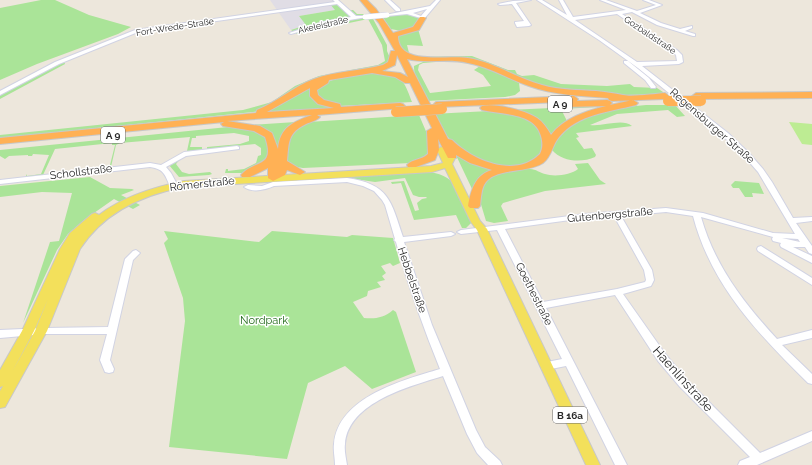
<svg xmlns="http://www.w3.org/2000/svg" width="812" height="465" font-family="Raleway,sans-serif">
<rect width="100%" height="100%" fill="#ede7dc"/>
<path fill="#e0dde5" d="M270,0H333L337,4L335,10L299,16L307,25L291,30Z"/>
<path fill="#aae498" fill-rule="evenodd" d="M41,0H55L89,15L131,27L118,34L37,64L0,80V8Z
M330,4H337L345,11L353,10L357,14H363L367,18L372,17L387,45V51L390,58L387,65L335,75L259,111L253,112L0,138V135L243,110L272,102L295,86L319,76L378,65L385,61L382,45L368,19L297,34L291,30L306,25L299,16L335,10Z
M405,14L415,16L419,19L414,27L401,31L391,29L382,16Z
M418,29L423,46L407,45L409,53L417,57L472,56L508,70H515L517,74L522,76L534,75L561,84L607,86L630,84L634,87L657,88L663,92V94C622,95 579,98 539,86C516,78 495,65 471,59C455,55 413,64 404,53C400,48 398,41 396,36L399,34Z
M445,60L472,62L510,78L519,83L520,91L515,95L505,97L426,101C425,89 413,78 414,66L423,62ZM448,61L466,62L480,66L474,70L483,75L491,86L430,93L418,70L419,65L423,63Z
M64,61L65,64L0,99V94Z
M362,74C373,74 394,71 402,81C407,87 409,95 412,102L339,106L318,98L316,89C329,78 346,77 362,74Z
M313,83L311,93L335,108L261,113L280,105Z
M616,105L599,109L598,107L561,109L568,123L549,138L544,126L507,110Z
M646,105H675L685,116L677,117L668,110L617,114L590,125C603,127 622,118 632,126L576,133L579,137L576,138L584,149L592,148L596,155L595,157C582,163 562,162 552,150L554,139L584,117L626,107Z
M489,111L513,113L537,124C539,129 544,136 544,141C543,168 502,170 483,162C475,159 459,148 452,142C449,139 435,119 432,114Z
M419,115L431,143L429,156L411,163L303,168L297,167L286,162L287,145L292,129L308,122Z
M296,122L285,129L278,152C275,133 268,133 252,125Z
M228,127L252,129L269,138L268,159L251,171L243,173H225L226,169H228V171L244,169L256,163L258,156L261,155V148L255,144L207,149V147L240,144L249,141V136L234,133L196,136V138H192L190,147H202V150L187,151L190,137L120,143L116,145L111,167L106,168L107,165H110L115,145H112V143L55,149L43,175L26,177V174L27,176L41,174L49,155L33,154L32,156H28V155L9,156L5,159L0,156V150Z
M454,151L499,168L473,191Z
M181,158L176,164L182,172L189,174L210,172L212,174L209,175L179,177L169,165Z
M588,163L600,180L606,184L545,191L503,203L501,206L508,221L494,223L486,221L480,201L481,185C494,173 513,168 530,169C536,169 540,173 545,174C554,177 571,175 578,169L575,164Z
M423,172C458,172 459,194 472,222L466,228H462L456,215L414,220L401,183L392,184L391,182L404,181L415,211L419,210L417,203L422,199L427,198L426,197H419L413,195L405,178L375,182L355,179L339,178L278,182L280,180Z
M90,177L110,188L132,189L134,190L121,195L140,205L133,209L114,199L84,220L68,234L57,250L23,323L50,242L59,241L72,193L42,192L0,197V186Z
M735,181L759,183L764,194L752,193L753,197H745L739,188H733L731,185Z
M164,231L259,242L272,231L347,237L352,235L393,238L400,263L393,266L390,263L381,266L386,273L382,276L385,280L377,282L381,287L368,291L367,296L353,302L364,318C375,319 384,318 393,310L396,312L416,372L372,389L345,366L308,383L287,459L169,447L185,321L183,298L164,243L168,239Z"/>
<path fill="#bdec93" d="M789,122L812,124V145L802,144Z"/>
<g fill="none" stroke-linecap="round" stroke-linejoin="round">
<g stroke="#d1d3e3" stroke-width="2">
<path id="minor" d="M333,0H338L356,16H365L367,17L326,24L291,34L289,33L323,22L351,17L337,4L138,32L59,64L0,95V91L55,62L135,30L335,2Z
M385,0H390L400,9V11H396Z
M436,0H440L424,19L407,14L387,16L385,15L430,6ZM427,9L421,16L413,13Z
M531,0L516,3L531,25L529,26L517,27L515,23V22L524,21L512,4L500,5L498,4L513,1Z
M537,0H542L567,15L559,0H563L573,17L626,10L600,0H606L637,11L656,5L643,0H649L662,5L640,13L661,23L680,29L692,26V28L685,31L695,34V36H693L657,25L632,12L622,14L677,50L682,55L683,62L679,64L642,66L728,133L748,152L763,169L772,182L793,218L812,217V221L796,223L812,246V254L809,253L805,247H793L812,256V263L781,247L780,245L781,243L773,241L772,239L773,237L701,217C715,266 743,302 777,339L812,330V338L782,345L812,374V384L808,383C758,334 711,285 693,216L666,212L621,216L652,270L654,280L651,286L623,294L666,355L688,381L760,453L812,431V441L757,465H738L740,461L750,457L680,387L658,361L615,295L546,308L627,465H615L566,366L546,370L542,369L541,366L542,363L562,359L497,230L461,234L457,232L461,230L585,214L666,208L703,213L773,233L795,234L758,172L737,148L638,68L599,40ZM617,14L673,52L676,55L677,61L637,62L575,20ZM614,216L644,270L646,280L645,282L617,289L543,302L505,229L585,218ZM782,238L798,239L800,242Z
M624,61H628L649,78L656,87L655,88H651L645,80L624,63Z
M237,146L239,147V149L186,156L166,167L171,173L178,186L174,188H171C165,176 165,169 150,167L0,184V180L150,163L161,165L184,152Z
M347,178C389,184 391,201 403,237L451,232L455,234L451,236L404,242L432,325L476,430L485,447L500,461L502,465H488L477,453L467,434L443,376C411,386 348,402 345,444C344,450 346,458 347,465H335C335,458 333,450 334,444C338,397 403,380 440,369C423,327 408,285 396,242L394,240L395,239L385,205L382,200L374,191L363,186L347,182L274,186C265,190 252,193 244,187L248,185L262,186L273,182Z
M761,246L812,278V285L758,251L757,249L758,247Z
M136,250L140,253L133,260L110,360L114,369L113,372L109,373L105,372L100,360L107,334H45L0,338V330L45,328L108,327L125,259L133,251Z"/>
</g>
<g stroke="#c8c8c8" stroke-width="2">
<path id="major" d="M441,147L444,148L448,156L452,153L456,156L452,164L480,221L487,229L600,465H586L477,230L471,222L445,168L432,172L184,187C142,195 104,212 80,249L47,331L5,407L0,408V391L3,386L0,387V370L22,331L60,249L70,233L92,214L95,213L99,215C124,196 154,187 184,181L431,166L443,163L437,150ZM48,299L35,331L12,372L34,331Z"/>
</g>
<g stroke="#c8c8c8" stroke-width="2">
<path id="highway" d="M360,0H367L376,9L393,33L413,27L420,17H424L426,18L419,30L398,36C398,67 448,54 468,58C494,62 516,78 542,85C559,90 578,90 596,91C605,92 614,93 623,95C632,97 654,94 665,93L669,96L665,99L612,101L609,100L608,98C581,96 554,95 529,86C508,79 490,67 468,63C448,58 427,64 407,59L448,139L452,140C472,160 515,179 540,154C543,148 543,143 541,136C535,112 501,115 482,110L480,108L482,106C495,103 525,110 537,118C543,122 547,128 551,135C564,118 586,111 606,106L565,107L562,106L560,104L562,102L439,107L434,104L436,102L574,96L578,99L577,101L607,100L610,101L612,103L610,105L633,100L638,103L636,105C609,112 578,114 559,137C552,145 552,156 543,163C527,174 493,167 484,185C481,191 481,199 480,206L478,208H470L468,206C471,190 475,175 492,170L470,163L456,155V158H448L438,139L439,150L435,160L416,167H408L407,165C412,159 422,160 428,154L427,131L432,128L410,83H405L395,77L372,73L329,80L328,83L317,90L318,95L324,100L340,104L341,107L400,103L403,104L405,106L403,108L317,115L320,117C316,121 310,122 306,124C287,133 289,143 287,161L305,172L300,175L287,170L285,175L273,181L268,178V168L250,177H242L241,175C254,159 276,169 265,137L254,131L223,126L221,124L224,122L0,144V138L256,113L257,110C277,102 293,87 314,79C336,71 360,71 383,65L388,62L391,51H395L379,23ZM397,55L408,77L400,73L382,71L395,65ZM310,88V96L318,104L334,108L267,112ZM312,115C293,122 280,127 278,149L272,133L260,126L227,121Z
M812,92V98L696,99L692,96L696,93Z"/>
</g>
<use href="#minor" fill="#fff" fill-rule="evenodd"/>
<use href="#major" fill="#f3e05b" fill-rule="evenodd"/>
<use href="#highway" fill="#ffb155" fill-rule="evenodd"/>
<g stroke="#d1d3e3" stroke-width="6" stroke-linecap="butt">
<path id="minor-bridge" d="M365,17L387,15"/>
</g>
<g stroke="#c8c8c8" stroke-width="11" stroke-linecap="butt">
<path id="highway-bridge" d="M668,101H701
M396,112L442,109"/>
</g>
<use href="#minor-bridge" stroke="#fff" stroke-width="5"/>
<use href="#highway-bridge" stroke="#ffb155" stroke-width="10"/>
</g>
<g text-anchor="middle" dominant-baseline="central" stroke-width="3" stroke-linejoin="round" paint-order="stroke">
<g font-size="9" fill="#2a2a2a" stroke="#fff">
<text transform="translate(323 25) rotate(-13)">Akeleistraße</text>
<text transform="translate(175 27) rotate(-9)">Fort-Wrede-Straße</text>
<text transform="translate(650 35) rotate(34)">Gozbaldstraße</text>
</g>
<g fill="#fff" stroke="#6a6a6a" stroke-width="1">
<rect x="548" y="96" width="24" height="16" rx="3"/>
<rect x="101" y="127" width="24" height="16" rx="3"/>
<rect x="553" y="407" width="34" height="16" rx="3"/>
</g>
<g font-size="10" font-weight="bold" fill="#2a2a2a">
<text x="560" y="104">A 9</text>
<text x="113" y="135">A 9</text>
<text x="570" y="415">B 16a</text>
</g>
<g font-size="11" fill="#2a2a2a" stroke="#fff">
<text transform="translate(712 126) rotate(41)">Regensburger Straße</text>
<text transform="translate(81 172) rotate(-7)">Schollstraße</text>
<text transform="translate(202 184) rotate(-6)">Römerstraße</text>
<text transform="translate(610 215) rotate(-5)">Gutenbergstraße</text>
<text transform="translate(412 280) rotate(71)">Hebbelstraße</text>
<text transform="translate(534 294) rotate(63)">Goethestraße</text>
</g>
<g font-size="11" fill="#216919" stroke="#fff">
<text x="264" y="320">Nordpark</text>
</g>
<g font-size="13" fill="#2a2a2a" stroke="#fff">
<text transform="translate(683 379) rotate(48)">Haenlinstraße</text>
</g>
</g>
</svg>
